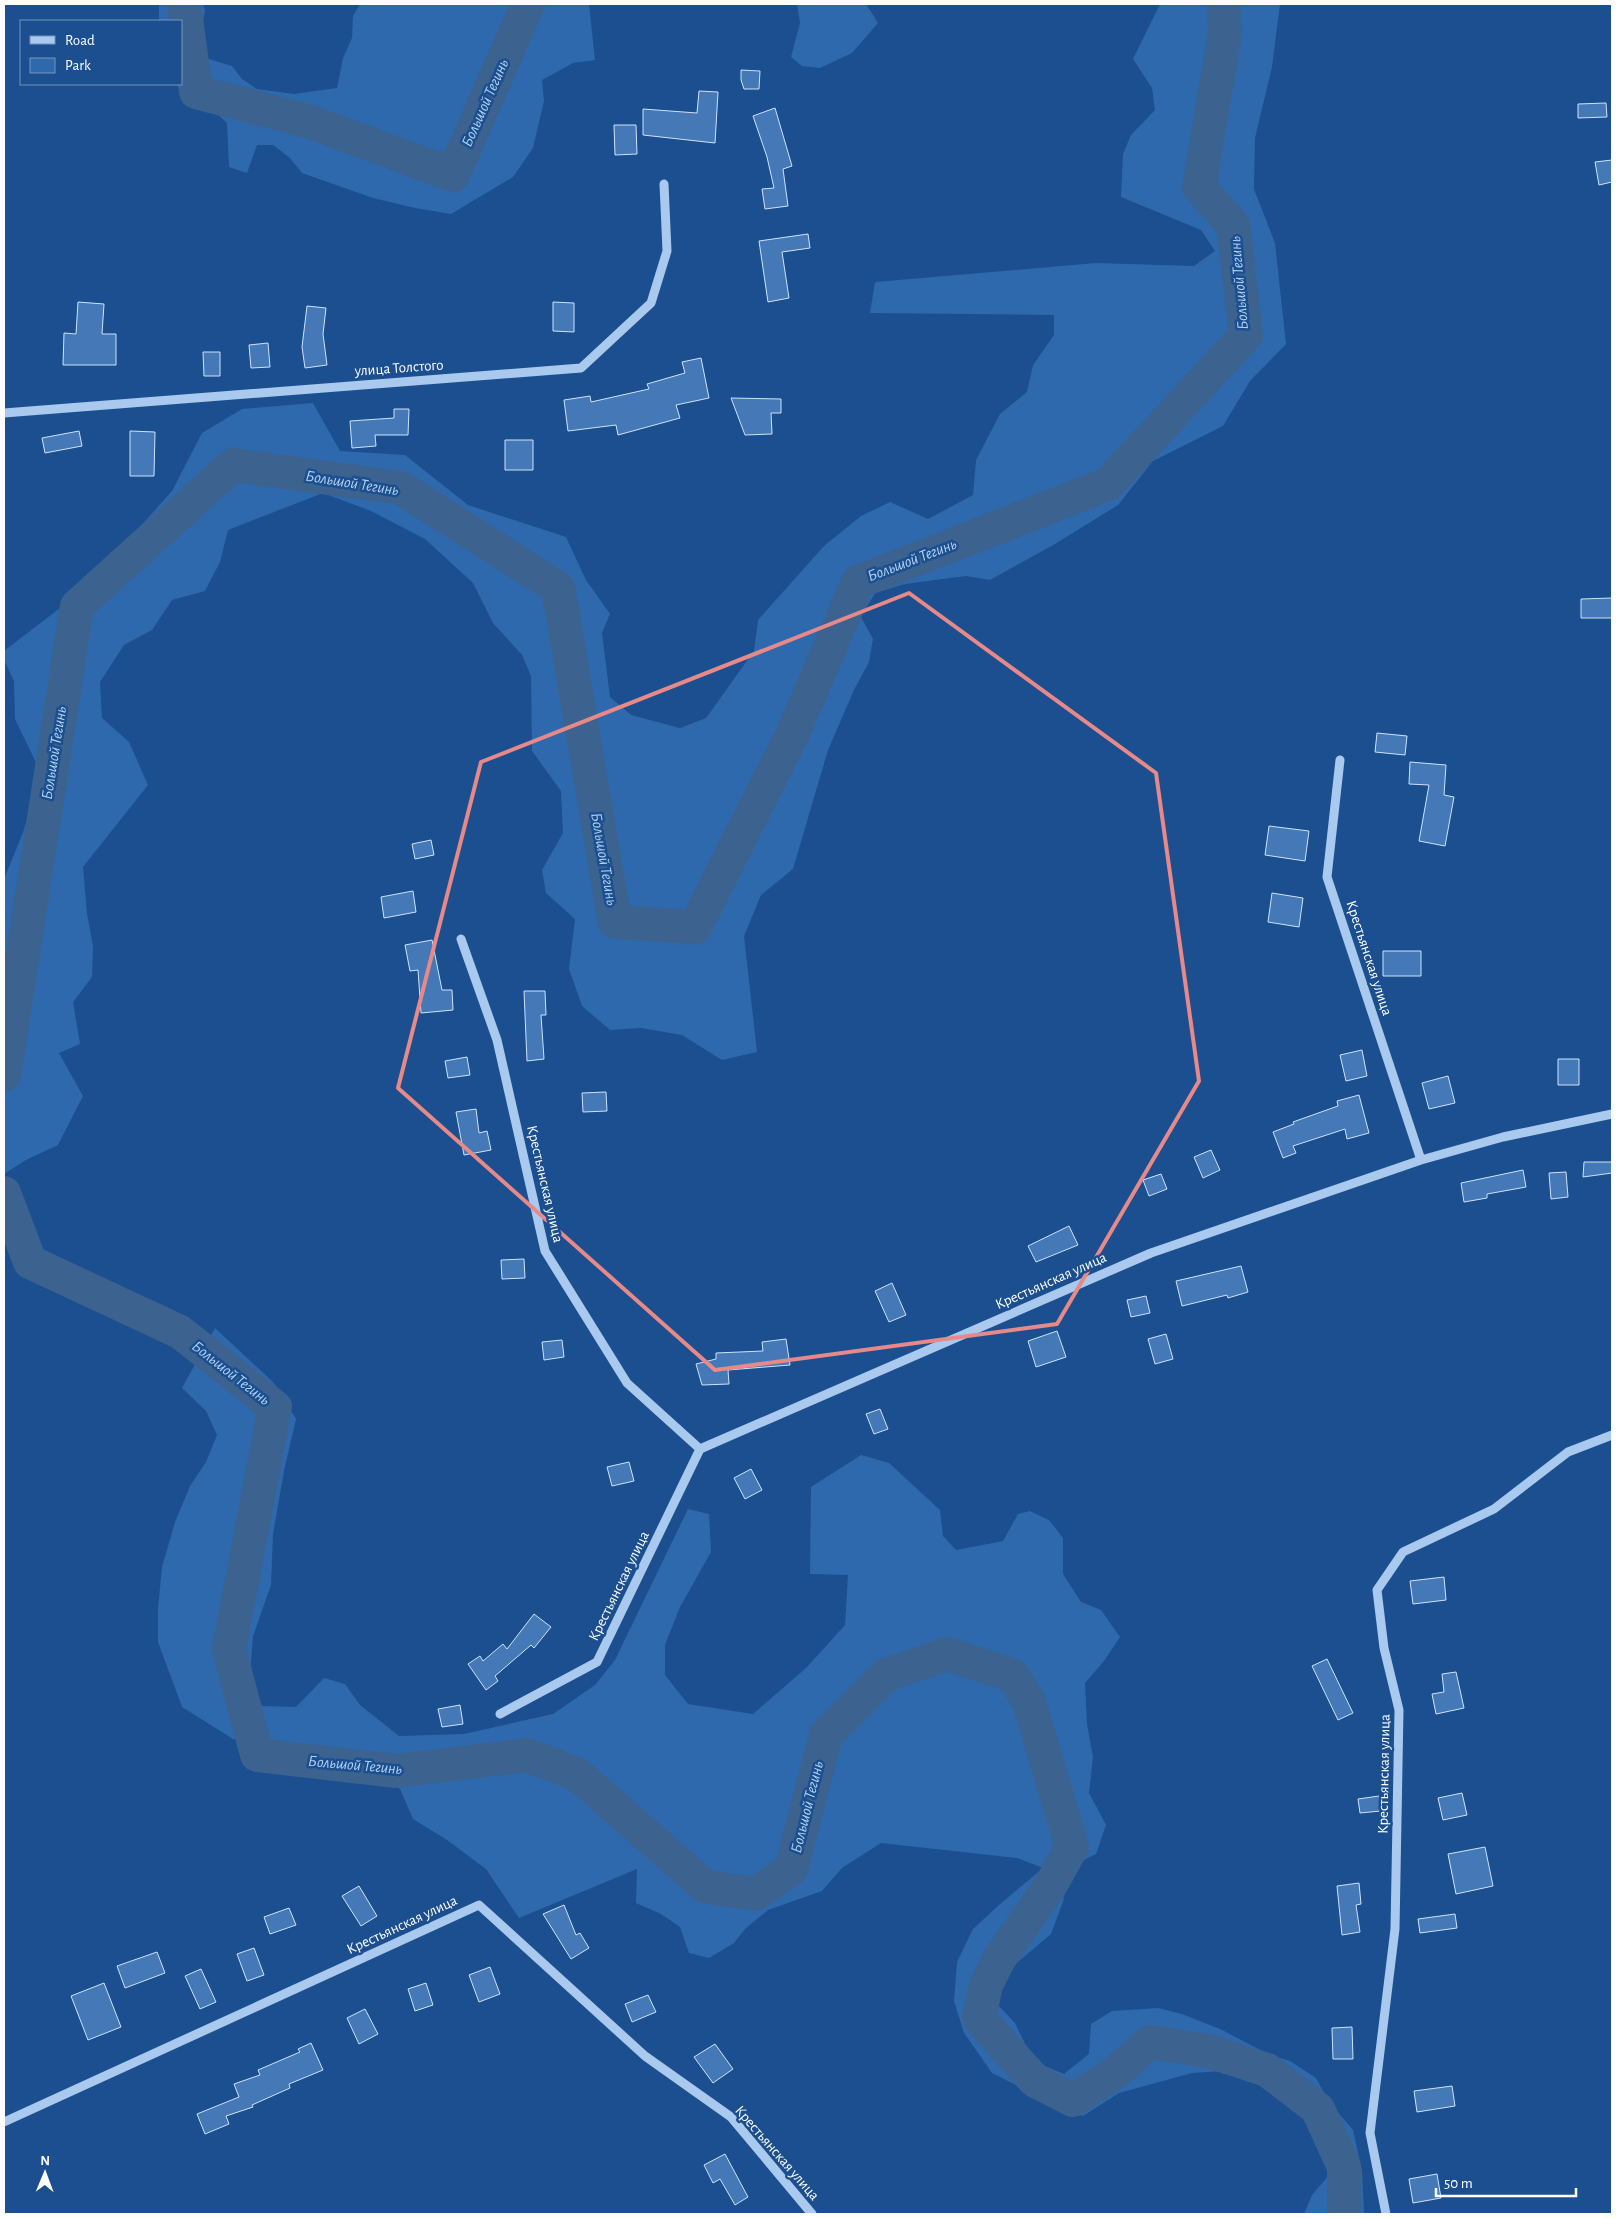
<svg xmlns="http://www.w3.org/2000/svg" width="1616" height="2218" font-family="'Alegreya Sans',sans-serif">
<rect width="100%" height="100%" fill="#1b4f8f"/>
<path fill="#2e69ad" d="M159,4H203L205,11L200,38L181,45V21H159Z
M360,4H589L595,60L573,63L542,80L544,101L533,148L513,177L451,214L415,208L373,198L302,173L290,158L273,145H257L247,173L229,167L227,123L202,100L183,91L181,73L209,59L232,66L242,79L257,89L294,94L337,88L343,58L352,38L353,16Z
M797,4H866L878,23L852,53L820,68L802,66L791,57L800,23Z
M1160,4H1280L1272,67L1255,138L1254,189L1275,243L1286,344L1250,381L1223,426L1153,461L1118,505L1055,544L990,580L966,576L905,584L875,593L861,617L873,639L869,662L854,690L828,750L793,869L761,895L744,936L757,1052L722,1060L682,1035L641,1028L610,1030L582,1006L569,969L575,919L546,893L542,870L563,833L561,791L532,751L531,676L522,655L493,623L473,583L425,539L371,511L323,493L228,530L220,562L205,591L172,600L152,630L124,645L100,682L102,718L129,742L148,785L83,867L87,914L93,946L92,977L73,1002L80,1044L59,1053L83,1096L58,1145L26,1160L4,1174V879L22,835L42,775L15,719L14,681L4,660V651L60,608L139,528L172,491L202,433L242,409L313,403L340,451L405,455L468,505L566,537L586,580L610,614L602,633L610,697L631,715L680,728L706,718L754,651L758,620L824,546L861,516L890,502L928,519L973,495L976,460L1000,414L1027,392L1033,365L1054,335V315L870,313L875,282L1096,263L1194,266L1215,251L1201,230L1121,197L1123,154L1131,135L1155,110L1152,88L1133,59Z
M215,1328L273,1382L296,1419L284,1471L273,1534L271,1585L253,1636L250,1673L262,1706L296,1707L324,1678L345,1684L360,1705L399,1736L464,1734L553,1714L595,1685L615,1660L688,1509L709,1514L711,1552L680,1607L665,1645V1675L688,1704L753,1714L807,1667L845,1625L848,1575L810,1574L811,1487L861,1455L889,1463L940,1510L943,1536L956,1550L1003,1541L1018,1514L1030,1511L1049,1520L1063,1538V1574L1081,1602L1101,1610L1120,1637L1104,1661L1085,1683L1087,1724L1093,1757L1089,1793L1106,1825L1096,1854L1057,1873L1064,1899L1051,1934L1006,1972L998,2005L1015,2023L1026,2046L1045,2066L1064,2074L1089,2054L1091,2024L1112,2011L1158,2008L1182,2014L1220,2029L1270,2055L1290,2061L1316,2078L1329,2102L1353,2130L1362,2171L1364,2214H1304L1312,2195L1329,2175L1298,2107L1239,2070L1192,2073L1119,2093L1083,2116L1046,2100L992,2073L964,2033L954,2001L957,1962L973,1929L999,1905L1043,1868L1017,1858L881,1843L842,1868L822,1891L768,1910L745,1929L734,1943L709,1958L689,1953L680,1927L661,1914L636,1903L637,1869L519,1918L486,1869L447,1840L413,1819L400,1789L325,1746L233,1739L182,1707L158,1642V1609L162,1567L175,1522L190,1486L206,1462L217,1435L206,1411L182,1388Z"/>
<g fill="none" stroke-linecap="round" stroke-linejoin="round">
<path stroke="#3c6290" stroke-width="34" d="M184,4L196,92L311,122L453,175L528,4
M4,1075L77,606L233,465L401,488L558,588L615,922L695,927L793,733L858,582L1108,484L1246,335L1233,225L1199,187L1225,34L1224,4
M4,1193L30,1262L180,1332L275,1407L229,1649L257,1755L396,1771L527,1755L577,1774L706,1887L756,1894L791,1869L826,1735L886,1675L947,1654L1012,1675L1029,1702L1072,1847L1049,1888L999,1959L986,1985L979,2018L1034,2080L1073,2100L1116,2072L1150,2042L1209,2051L1267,2070L1318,2109L1344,2166V2214"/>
</g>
<path fill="#4478b7" stroke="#cfe3fa" d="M741,70L760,71L759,89H744L741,80Z
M699,91L718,92L715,143L643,135V109L697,113Z
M1606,103L1607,117L1578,118V104Z
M775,108L792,166L783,169L788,206L765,209L762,189L774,188L767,157L753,116Z
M614,125H636L637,154L615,155Z
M1612,160V182L1599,185L1595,162Z
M808,234L810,248L782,252L789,298L768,302L759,241Z
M78,302L104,304L102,334H116V365H63L64,333L76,334Z
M553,302L574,303V332L553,331Z
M307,306L326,308L323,334L327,365L305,368L302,347Z
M268,343L270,367L251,368L249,345Z
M203,352H220V376H204Z
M701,358L709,398L676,405L680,418L618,435L616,425L568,431L564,400L590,396L591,402L649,389L647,384L685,373L682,362Z
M731,398L781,399V413H771L772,434L745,435Z
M394,409H409L408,435H375L376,446L352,448L350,421L394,418Z
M79,431L82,446L45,453L42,438Z
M130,431L155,432L154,476H130Z
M505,440H533V470H505Z
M1612,598V618H1581V599Z
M1377,733L1407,736L1405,755L1375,752Z
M1410,762L1446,765L1444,795L1454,797L1445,846L1419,841L1429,785L1409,784Z
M1269,826L1309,831L1305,861L1265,855Z
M431,840L434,855L415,859L412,844Z
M413,891L416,912L384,918L381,897Z
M1272,893L1303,898L1299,927L1268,922Z
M432,940L442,990H452L453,1010L421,1013L418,970L410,971L405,945Z
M1383,951H1421V976H1383Z
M524,991H545L546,1015H541L544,1059L527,1061Z
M1362,1050L1367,1076L1346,1081L1340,1055Z
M467,1057L470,1075L448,1078L445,1061Z
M1558,1059H1579V1085H1558Z
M1448,1076L1455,1103L1429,1109L1422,1083Z
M606,1092L607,1111L583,1112L582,1093Z
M1359,1095L1369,1133L1347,1139L1345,1129L1293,1146L1296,1153L1283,1158L1273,1132L1294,1124L1293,1122L1338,1106L1337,1101Z
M476,1109L479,1133L487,1131L491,1150L464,1155L456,1112Z
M1211,1150L1220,1170L1203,1178L1194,1157Z
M1584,1162H1612V1173L1583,1177Z
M1523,1170L1526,1187L1487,1194V1198L1464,1202L1461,1183Z
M1566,1172L1568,1197L1551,1199L1549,1173Z
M1161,1174L1167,1189L1149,1196L1143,1180Z
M1069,1226L1078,1245L1036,1262L1028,1246Z
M524,1259L525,1278L502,1279L501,1260Z
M1241,1266L1248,1292L1228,1298L1227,1295L1182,1306L1176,1281Z
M892,1283L906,1315L889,1322L875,1291Z
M1146,1296L1150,1313L1131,1317L1127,1300Z
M1057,1331L1066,1357L1036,1367L1028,1341Z
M1166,1334L1173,1359L1155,1364L1148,1339Z
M786,1339L790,1365L728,1370L729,1384L702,1385L696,1364L716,1359V1353L763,1351L762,1342Z
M562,1340L564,1357L544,1360L542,1342Z
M880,1409L888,1429L874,1434L866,1414Z
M629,1462L634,1481L612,1486L607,1467Z
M751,1469L762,1490L745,1499L734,1478Z
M1444,1577L1446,1600L1413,1604L1410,1581Z
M534,1614L551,1627L534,1648L531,1645L495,1676L498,1681L486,1690L468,1664L480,1656L483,1661L503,1644L507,1649Z
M1327,1659L1353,1713L1338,1720L1312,1666Z
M1456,1672L1464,1708L1436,1714L1432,1694L1444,1692L1442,1674Z
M460,1705L463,1724L442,1727L438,1709Z
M1462,1793L1467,1815L1443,1820L1438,1798Z
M1379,1796L1381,1811L1360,1813L1358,1799Z
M1485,1847L1493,1886L1456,1894L1448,1854Z
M1359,1883L1361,1904L1356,1905L1360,1932L1342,1935L1337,1886Z
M359,1886L377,1916L361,1926L342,1896Z
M564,1905L576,1935L580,1933L589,1948L571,1959L543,1914Z
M289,1908L296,1925L270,1934L264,1917Z
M1455,1914L1457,1928L1420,1933L1418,1919Z
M254,1948L264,1975L247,1981L237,1954Z
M157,1952L165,1973L125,1988L117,1966Z
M490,1967L500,1994L479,2002L469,1975Z
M201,1969L216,2002L200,2009L185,1976Z
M104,1983L121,2027L88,2040L71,1996Z
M426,1983L433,2005L415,2011L408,1989Z
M648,1995L656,2012L632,2022L625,2004Z
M365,2009L378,2034L359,2044L347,2018Z
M1352,2027L1353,2059H1333L1332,2028Z
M311,2043L323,2070L289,2084L290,2088L252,2105L253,2107L226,2116L229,2124L205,2134L197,2114L239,2097L234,2084L260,2075L258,2070L300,2052L298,2049Z
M715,2044L733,2069L713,2083L694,2057Z
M1452,2086L1455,2106L1417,2112L1414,2091Z
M725,2154L748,2197L735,2205L720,2179L713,2183L704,2165Z
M1437,2174L1441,2198L1413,2203L1409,2179Z"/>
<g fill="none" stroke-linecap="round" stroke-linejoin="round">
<path stroke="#a9c9ee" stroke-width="9" d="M4,413L581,368L651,303L667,251L664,184
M1340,760L1327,877L1421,1160
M461,939L497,1040L545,1251L627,1383L700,1449
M500,1714L597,1662L700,1449L1151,1253L1421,1160L1503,1137L1612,1114
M4,2122L479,1905L645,2056L731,2117L812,2214
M1386,2214L1370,2133L1395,1929L1399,1710L1384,1648L1377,1590L1403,1552L1494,1509L1568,1452L1612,1435"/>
</g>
<path fill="none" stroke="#e88989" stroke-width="4" stroke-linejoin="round" d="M909,593L1156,773L1199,1081L1057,1324L715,1370L398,1088L481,762Z"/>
<g text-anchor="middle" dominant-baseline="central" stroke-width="5" stroke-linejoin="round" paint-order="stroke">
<g font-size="15" fill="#fff" stroke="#1b4f8f">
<text transform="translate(399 368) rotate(-4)">улица Толстого</text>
<text transform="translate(1369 958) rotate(72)">Крестьянская улица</text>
<text transform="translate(545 1184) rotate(77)">Крестьянская улица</text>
<text transform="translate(1051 1281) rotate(-24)">Крестьянская улица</text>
<text transform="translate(619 1586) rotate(-64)">Крестьянская улица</text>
<text transform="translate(1384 1774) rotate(-89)">Крестьянская улица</text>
<text transform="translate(402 1925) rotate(-25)">Крестьянская улица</text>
<text transform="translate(777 2153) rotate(49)">Крестьянская улица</text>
</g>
<g font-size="16" font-style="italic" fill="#b5d3f5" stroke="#1b4f8f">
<text transform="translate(485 103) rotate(-66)">Большой Тегинь</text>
<text transform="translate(1239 283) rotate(-95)">Большой Тегинь</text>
<text transform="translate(352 483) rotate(9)">Большой Тегинь</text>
<text transform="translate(912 560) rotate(-21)">Большой Тегинь</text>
<text transform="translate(54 753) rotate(-81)">Большой Тегинь</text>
<text transform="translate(604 859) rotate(80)">Большой Тегинь</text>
<text transform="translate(231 1373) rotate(38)">Большой Тегинь</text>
<text transform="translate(355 1765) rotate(5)">Большой Тегинь</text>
<text transform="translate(807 1807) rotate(-76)">Большой Тегинь</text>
</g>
</g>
<rect width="1616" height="2218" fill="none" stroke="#ffffff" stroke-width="10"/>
<rect x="20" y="20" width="162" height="65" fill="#1b4f8f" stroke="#7695bc"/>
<rect x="30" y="36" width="25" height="8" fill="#a9c9ee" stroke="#7695bc"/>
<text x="65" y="45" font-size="15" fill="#ffffff">Road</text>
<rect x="30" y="58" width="25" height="15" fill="#2e69ad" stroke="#7695bc"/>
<text x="65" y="70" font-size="15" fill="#ffffff">Park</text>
<g transform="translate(45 2173) rotate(1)" stroke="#1b4f8f" stroke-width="4" paint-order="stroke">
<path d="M0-4L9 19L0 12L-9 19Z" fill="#ffffff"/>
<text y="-8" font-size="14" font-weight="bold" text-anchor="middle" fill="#ffffff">N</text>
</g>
<path d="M1436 2188v8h140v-8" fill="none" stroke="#ffffff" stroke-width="2.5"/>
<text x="1444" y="2188" font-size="15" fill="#ffffff" stroke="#1b4f8f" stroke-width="4" paint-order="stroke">50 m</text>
</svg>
